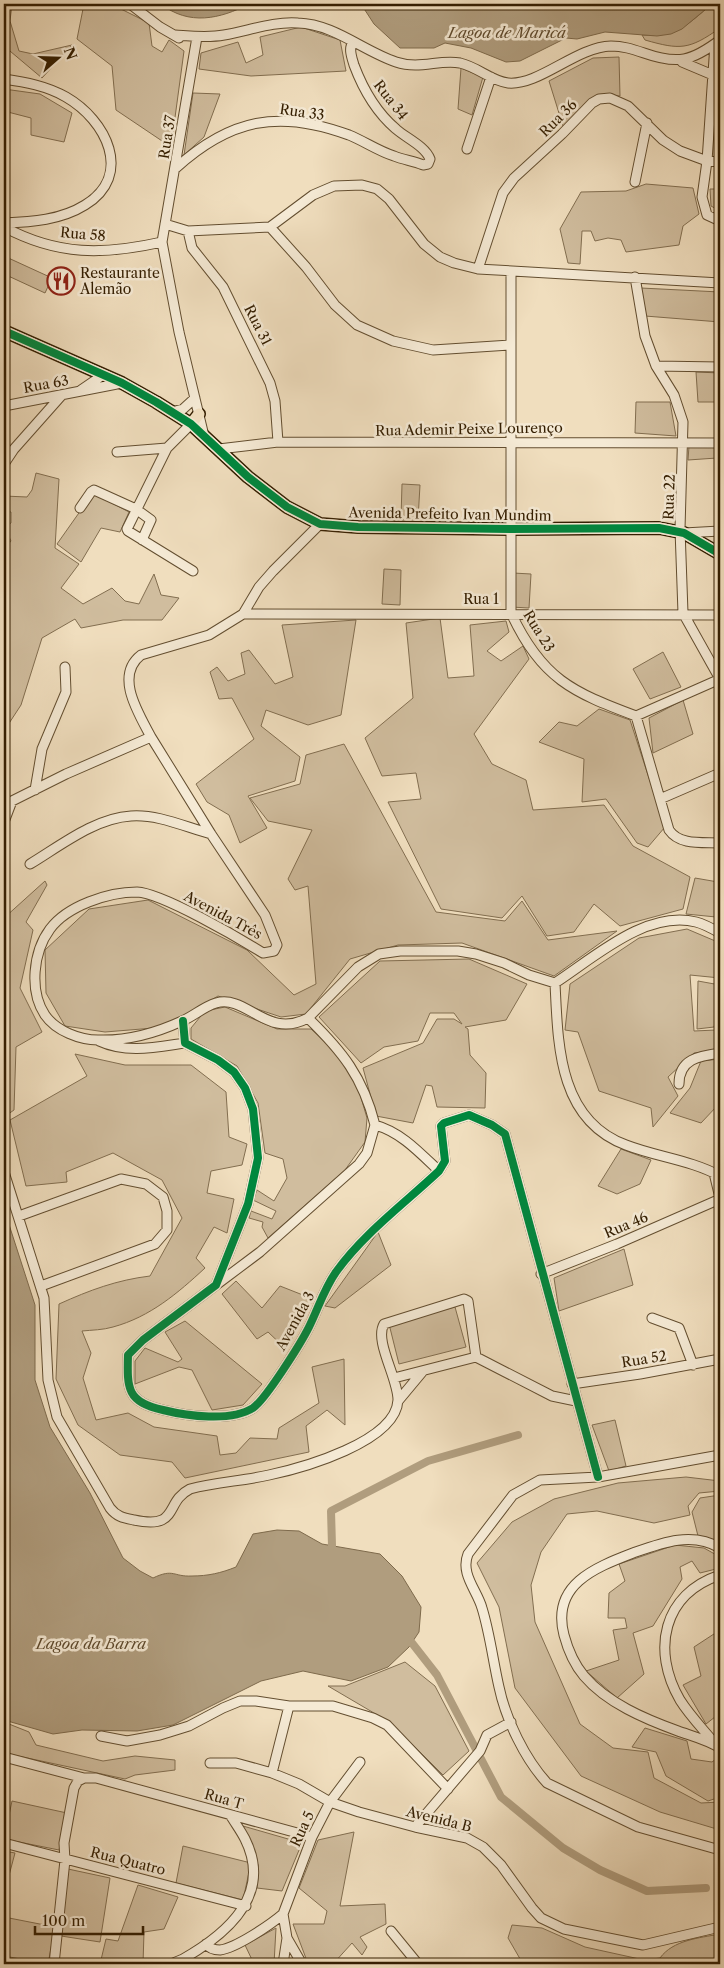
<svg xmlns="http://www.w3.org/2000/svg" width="724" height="1968" font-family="'Libre Caslon Text',serif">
<rect width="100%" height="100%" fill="#f0debe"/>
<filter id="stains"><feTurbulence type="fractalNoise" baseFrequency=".004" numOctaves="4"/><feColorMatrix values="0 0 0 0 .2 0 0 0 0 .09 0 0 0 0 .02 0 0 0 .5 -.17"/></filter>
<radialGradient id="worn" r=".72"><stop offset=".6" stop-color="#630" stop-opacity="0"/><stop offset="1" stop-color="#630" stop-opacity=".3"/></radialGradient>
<path fill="#d0bd9e" stroke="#826e50" d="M4,4H12L10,21L19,51L33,54L72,45L42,78L4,46Z
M84,4H111L149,23L152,46L162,52L169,40L184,51L171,147L116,110L112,66L77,39Z
M712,4H720V28C689,50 680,50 645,40L642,35C677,37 687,25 712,4Z
M301,27L340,40L346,71L251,76L199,69L201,53L238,42L246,63L263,55L260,37Z
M619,57L620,96L602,95L563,126L549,81L593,58Z
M461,68L483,77L472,115L458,109Z
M4,89L40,94L72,113L64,142L31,135V118L4,111Z
M193,93L220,94L204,137L184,155Z
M646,184L693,188L699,214L683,226L679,245L626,252L621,240L608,238L595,241L591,231H582L580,264L568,263L560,229L581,192L626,191Z
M710,189H720V211L711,206Z
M4,256L52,278L45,293L4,274Z
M641,288L720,292V322L645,316Z
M696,372L720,373V402H698Z
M636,402H670L676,436L635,433Z
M689,446L716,447L717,458L688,460Z
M36,473L59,479L55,548L79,564L61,588L83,604L112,588L125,601L139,604L154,574L161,595L179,598L162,620H123L81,628L75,619L42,638L21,705L4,731V549L11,541L4,527L11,523V512L4,511V496L27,497L32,490Z
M402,484L420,485L418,520L401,519Z
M93,493L129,512L120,532L101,528L81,562L57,544Z
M384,569L401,570L400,605L382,604Z
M513,573L531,574L529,608L511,607Z
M440,618L448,678L474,676L470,625L506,621L509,632L487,651L501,661L523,646L529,659L474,734L492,764L526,780L533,810L604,805L633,846L690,877L683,909L620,926L594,904L574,932L547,936L522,896L502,918L441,909L388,802L421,799L416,773L382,776L365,738L413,698L406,623Z
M356,620L341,715L308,725L266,710L261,726L300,757L295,781L248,796L267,828L240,843L229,815L207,802L196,784L254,739L232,698L219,699L210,672L217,667L228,681L245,674L241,653L249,650L275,684L293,677L282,625Z
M663,652L681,687L650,699L633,669Z
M683,700L693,734L653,753L649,718Z
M599,709L630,720L665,827L648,847L637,843L606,799L582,802L584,759L539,742L559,722L577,726Z
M344,744L436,912L505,921L522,901L548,940L617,931L554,976L462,943L398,945L350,959L306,1014L281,1017L218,996L166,1027L105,1032L65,1026L46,993L45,950L89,909L148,900L247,950L294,995L316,984L308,886L295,890L288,879L312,830L268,821L250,798L300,784L306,755Z
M695,878L718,882L716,917L686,914Z
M45,881L47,885L26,922L33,930L20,988L42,1032L16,1047L14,1110L4,1117V918Z
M687,929L720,943V978L690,975L694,1031L716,1030L720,1014V1050L694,1053L668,1077L678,1096L653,1127L651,1108L599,1091L578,1032L565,1030L570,984L639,938Z
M469,959L527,984L506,1020L465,1027L468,1029L470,1055L486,1073L485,1108L437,1107L432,1086L426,1085L413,1123L376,1116L363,1068L423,1043L437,1019H454L462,1024L454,1013H430L418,1041L384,1047L361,1063L319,1017L380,961Z
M698,981L720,985V1005L714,1027L697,1029Z
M225,1007L277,1029H311L346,1062L357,1084L367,1118L365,1142L345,1170L268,1238L262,1227L263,1222L249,1218L251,1211L272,1219L276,1211L253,1200L257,1190L274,1201L287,1178L283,1159L265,1153L258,1103L237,1066L191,1039V1028L205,1011Z
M75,1054L125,1065H191L226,1092L229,1137L247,1144L242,1165L211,1171L207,1193L234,1199L227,1233L214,1227L196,1258L205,1268C178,1293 150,1317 113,1327C103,1330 92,1330 82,1331L91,1353L83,1378L96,1420L128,1413L154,1427L217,1436L220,1455L236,1453L250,1438L277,1439L279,1428L319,1403L312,1367L344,1359L345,1425L327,1410L306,1426L309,1452L185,1478L172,1462L120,1455L78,1425L56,1379L59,1304C90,1290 117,1280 150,1276L182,1218L162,1180L113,1153L66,1172L67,1182L26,1186L10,1120L87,1076Z
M720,1059V1107L717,1106L701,1123L670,1113L690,1088L701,1061Z
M621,1149L651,1160L640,1184L617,1194L598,1186Z
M378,1232L391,1265L335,1308L325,1306Z
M624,1249L633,1285L559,1311L554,1278Z
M236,1281L262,1308L280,1286L313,1299L286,1349L268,1332L257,1339L222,1294Z
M455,1307L466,1347L399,1364L389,1324Z
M185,1321L262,1384L243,1405L212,1410L192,1370L179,1367L135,1384V1361L145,1348L178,1362L182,1359L165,1332Z
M615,1420L626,1466L609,1471L592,1425Z
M686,1477L720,1481V1491L699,1493L688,1506L690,1515L654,1523L597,1511L567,1514L541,1552L531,1585L535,1622L580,1724L613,1748L648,1752L654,1778L701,1803L720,1802V1830L660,1812L581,1776L515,1688L499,1607L477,1563L512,1522L554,1499L618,1483Z
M720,1495V1548L698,1536L692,1512L700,1498Z
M675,1545L704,1548L720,1557V1568L700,1573L692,1561L680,1567L682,1579L653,1626L633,1633L644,1674L617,1698L586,1671L619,1660L613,1630L627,1628L625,1618H608L609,1593L625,1581L619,1564Z
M720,1630V1713L706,1724L683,1685L701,1676L694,1647Z
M405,1662L435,1686L469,1751L443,1775L391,1723L328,1686H345Z
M4,1722L29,1732L36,1745L103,1761L135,1756L175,1760V1770L135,1775L125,1779L4,1753Z
M645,1728L687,1741L691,1759L712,1762L720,1756V1797L708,1801L666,1776L656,1752L632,1747Z
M12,1801L67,1813L59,1850L4,1839Z
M243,1826L302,1843L282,1891L257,1888L258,1865Z
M354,1832L340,1906L385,1904L386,1924L360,1937L367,1947L362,1955L352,1943L333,1964H316L307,1961L293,1924H324L327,1911L299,1888L318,1840Z
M183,1846L251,1863L243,1900L176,1883Z
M4,1851L15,1853L4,1894Z
M68,1869L110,1878L100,1942L61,1936Z
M138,1885L178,1897L164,1929L144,1932L143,1964H100L106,1939L118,1941Z
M4,1917L55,1927L48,1964L4,1956Z
M512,1925L542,1928L585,1947L644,1960L660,1958C673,1940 699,1938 720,1934V1964H523L508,1938Z
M276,1928L274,1964H254L245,1945Z"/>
<path fill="#b09d7e" stroke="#7e6a4c" d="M161,4H249C220,19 189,26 161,4Z
M361,4H712L682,29L671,34L657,36L605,32L577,39L566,38L520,61L506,62L471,48L445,43L434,48H400L374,24Z
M4,1209L35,1305V1380L50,1427L90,1493L123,1558L140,1571L153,1578C174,1568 173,1577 192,1576C208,1576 221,1573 236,1567L253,1534L277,1530L299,1531L322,1544L380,1554L402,1576L421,1607L419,1632L409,1647L388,1667L351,1681L303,1671L261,1681L173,1725L137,1731L82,1730L53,1734L4,1720Z"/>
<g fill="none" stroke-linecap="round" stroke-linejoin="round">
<path stroke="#b09d7e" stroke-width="8" d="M332,1546L331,1511L428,1461L518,1435
M412,1643L437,1675L501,1797L563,1848L600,1870L647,1891L706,1888"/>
<g stroke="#634e30" stroke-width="11">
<path id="minor" d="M130,4L160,27L179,38
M175,35C191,36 208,38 224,35C248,31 274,21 298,23C334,24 363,51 396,62C420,70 439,59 460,63C478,67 491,81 508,83C539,86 576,47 611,46C623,46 632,49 644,53C678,65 692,61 720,40
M197,37L162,242L179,332L204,436
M715,44L707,161L702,197L707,215L720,221
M682,62L720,78
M4,79C25,82 47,86 66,97C106,120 134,175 85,205C61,220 32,222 4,223
M467,149L491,77
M176,168C230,119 279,109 349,135C364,141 378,151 394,156C404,160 414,161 423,165L428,164L430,159C425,146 406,138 396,129C376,112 363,89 354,65C352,58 348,48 353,43
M635,182L647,123
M165,224L188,231L270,227L313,195L334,186L362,185L377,189L389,199L424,244L440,257L454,263L478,269L720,283
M4,227C58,256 104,255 162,242
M270,227L306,267L335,305L357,325L393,341L433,350L511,345
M188,231L192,248L223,287L270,383L275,401L278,442
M478,269L503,193L514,178L562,134L592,103L599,99L610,98L628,106L663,140L680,151L707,161L720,162
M511,271V613C542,679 572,692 636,716L669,830C680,846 703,842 720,843
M635,277L645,336L656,366L674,395L683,422L680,529L683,613L720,679
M656,366L720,367
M81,390L103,375
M4,406L122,383
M171,412L183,409L195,398
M191,424L167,448L127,529L128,531L193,571
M219,449L278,442L720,443
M117,452L167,448
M4,464L14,449L61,396
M80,508L91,492L94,490L136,509L151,520L142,540
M684,533L720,531
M243,614L720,615
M636,716L720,679
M151,737L211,834L265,915L277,945L274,951L263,953C239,938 162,893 137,892C108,892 67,906 50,929C33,952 29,991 45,1015C56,1031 80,1040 98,1040C127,1041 156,1033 182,1021C194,1016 203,1007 216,1003C247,994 267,1040 308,1018L358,967L379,954L400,951H458L476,954L504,963L529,975L555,983C595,957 646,910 696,922C704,924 713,929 720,933
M35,790L42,749L66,692L65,667
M660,799L720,773
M4,822L12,801L66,774L151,737C139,714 114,676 141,655L209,635L243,614L259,587L273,571L320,524
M30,864C60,846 95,818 131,816C158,814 185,827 211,834
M555,983C558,1044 558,1120 626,1145C657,1157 691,1160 720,1176
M308,1018C342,1051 363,1077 375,1125
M183,1021L185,1043L218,1060L234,1072L245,1088L253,1109L258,1158L248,1204L216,1285L143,1340L128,1355C127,1389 127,1402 163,1410C187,1416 231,1422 253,1408C266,1399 301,1343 309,1327C318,1309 324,1289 336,1272C363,1234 405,1203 439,1171L445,1161L441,1126L444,1123L469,1115L492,1125L505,1134L598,1477
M99,1041C127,1054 157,1047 185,1043
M679,1084C679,1059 699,1056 720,1053
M4,1172L44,1298L48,1380L57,1417L110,1508C117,1517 124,1518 134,1520C180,1530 164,1502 190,1489C216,1482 243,1481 269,1475C302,1468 396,1442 398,1400C398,1378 374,1341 384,1324L464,1299L468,1301L476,1357L552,1396L576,1401
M714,1173L720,1198
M19,1216L121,1179L146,1184L163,1197L167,1211V1230L155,1244L41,1286
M541,1274L617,1244L720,1199
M216,1285L260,1252L359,1164L367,1153L375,1125C401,1132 420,1153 439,1171
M652,1318L679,1328L693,1365
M394,1378L476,1357
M572,1384L640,1374L720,1359
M398,1401L423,1371
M720,1455L598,1477L540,1480L513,1495L468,1554C460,1574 477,1590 482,1608C490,1634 493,1661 499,1687C506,1720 525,1759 547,1783L638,1827L720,1850
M720,1548C692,1531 661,1543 633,1553C594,1568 551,1585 564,1635C568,1650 574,1664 584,1676C607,1703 645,1719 678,1731C692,1736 708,1740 720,1748
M101,1736L127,1741L160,1735L189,1726L223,1708L240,1701H256L289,1706H333L373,1718L387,1725L448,1789
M716,1745C704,1730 690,1716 680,1700C651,1650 663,1594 720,1575
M4,1757L84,1778H96L312,1837
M210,1763H236L272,1773L299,1784L330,1802L359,1812L415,1827L467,1838L483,1847L501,1865L532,1908L541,1918L564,1929L643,1945L720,1927
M272,1773L289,1706
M415,1827L480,1751L487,1735L511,1722
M4,1843L246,1906
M283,1914L287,1938L302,1964
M391,1931L418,1964
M206,1944C209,1948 214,1950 220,1950C236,1948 270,1925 283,1914L312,1837L330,1802L360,1762
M54,1964L65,1860L64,1843L74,1788L78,1781L84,1778
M171,1964L183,1959
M195,1964L183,1959C227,1934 273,1895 245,1839C241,1831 235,1823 231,1816
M283,1964L287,1938"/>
</g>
<g stroke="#341e01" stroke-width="14">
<path id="major" d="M4,331L122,383L156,402L191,424L248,477L287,507L320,524L358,527L511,529L659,528L684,533L720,554
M191,424L199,414"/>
</g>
<use href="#minor" stroke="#f5ead5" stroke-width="9"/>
<use href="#major" stroke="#f0debe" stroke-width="11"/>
<g stroke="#f5ead5" stroke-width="11">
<path id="cycleway" d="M4,331L122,383L156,402L191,424L248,477L287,507L320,524L358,527L511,529L659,528L684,533L720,554
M183,1021L185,1043L218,1060L234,1072L245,1088L253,1109L258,1158L248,1204L216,1285L143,1340L128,1355C127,1389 127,1402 163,1410C187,1416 231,1422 253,1408C266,1399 301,1343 309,1327C318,1309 324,1289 336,1272C363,1234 405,1203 439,1171L445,1161L441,1126L444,1123L469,1115L492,1125L505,1134L598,1477"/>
</g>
<use href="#cycleway" stroke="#00873e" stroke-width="8"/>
</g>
<defs>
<g id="restaurant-ring" transform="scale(1.4375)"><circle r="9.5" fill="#f5ead5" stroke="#8f2418" stroke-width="1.5"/><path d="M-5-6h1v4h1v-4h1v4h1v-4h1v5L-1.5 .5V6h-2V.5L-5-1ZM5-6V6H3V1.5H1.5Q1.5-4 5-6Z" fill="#8f2418"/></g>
</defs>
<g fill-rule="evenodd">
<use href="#restaurant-ring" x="61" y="281"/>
</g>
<g text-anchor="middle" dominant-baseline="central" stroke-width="5" stroke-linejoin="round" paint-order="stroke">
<g font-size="14" fill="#341e01" stroke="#f5ead5">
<text transform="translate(391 100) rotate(52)">Rua 34</text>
<text transform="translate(302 112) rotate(8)">Rua 33</text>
<text transform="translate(558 118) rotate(-45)">Rua 36</text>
<text transform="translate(167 137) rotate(-81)">Rua 37</text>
<text transform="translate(83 234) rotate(5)">Rua 58</text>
<text transform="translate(258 325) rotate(63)">Rua 31</text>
<text transform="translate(46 384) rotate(-10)">Rua 63</text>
<text transform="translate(469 429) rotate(-1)">Rua Ademir Peixe Lourenço</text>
<text transform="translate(669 497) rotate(-88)">Rua 22</text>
<text transform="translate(450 514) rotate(1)">Avenida Prefeito Ivan Mundim</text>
<text x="481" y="599">Rua 1</text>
<text transform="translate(539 631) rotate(58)">Rua 23</text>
<text transform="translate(223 915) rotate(28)">Avenida Três</text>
<text transform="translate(626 1225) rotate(-23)">Rua 46</text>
<text transform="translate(295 1321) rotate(-61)">Avenida 3</text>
<text transform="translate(644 1359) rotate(-9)">Rua 52</text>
<text transform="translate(224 1799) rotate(16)">Rua T</text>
<text transform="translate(439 1819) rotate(14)">Avenida B</text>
<text transform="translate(302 1829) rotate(-65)">Rua 5</text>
<text transform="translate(128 1861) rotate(14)">Rua Quatro</text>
</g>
<g font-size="14" fill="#341e01" stroke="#f5ead5" text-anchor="start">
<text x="80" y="273">Restaurante<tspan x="80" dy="16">Alemão</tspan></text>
</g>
<g font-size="15" font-style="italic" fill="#5f4a2d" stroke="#f5ead5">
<text x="507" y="32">Lagoa de Maricá</text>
<text x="91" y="1643">Lagoa da Barra</text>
</g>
</g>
<rect width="724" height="1968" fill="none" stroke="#f0debe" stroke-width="20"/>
<rect x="5" y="5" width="714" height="1958" fill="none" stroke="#341e01" stroke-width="2.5"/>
<rect x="10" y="10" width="704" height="1948" fill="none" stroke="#341e01"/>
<g transform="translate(58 58) rotate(70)" stroke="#f5ead5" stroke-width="4" paint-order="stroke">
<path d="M0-4L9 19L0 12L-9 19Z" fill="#341e01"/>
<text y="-8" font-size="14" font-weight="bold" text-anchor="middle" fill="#341e01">N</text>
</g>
<path d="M35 1926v8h108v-8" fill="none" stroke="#341e01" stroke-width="2.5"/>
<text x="42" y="1926" font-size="15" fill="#341e01" stroke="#f5ead5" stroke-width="4" paint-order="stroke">100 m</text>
<rect width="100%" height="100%" filter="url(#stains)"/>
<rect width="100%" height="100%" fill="url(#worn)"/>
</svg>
